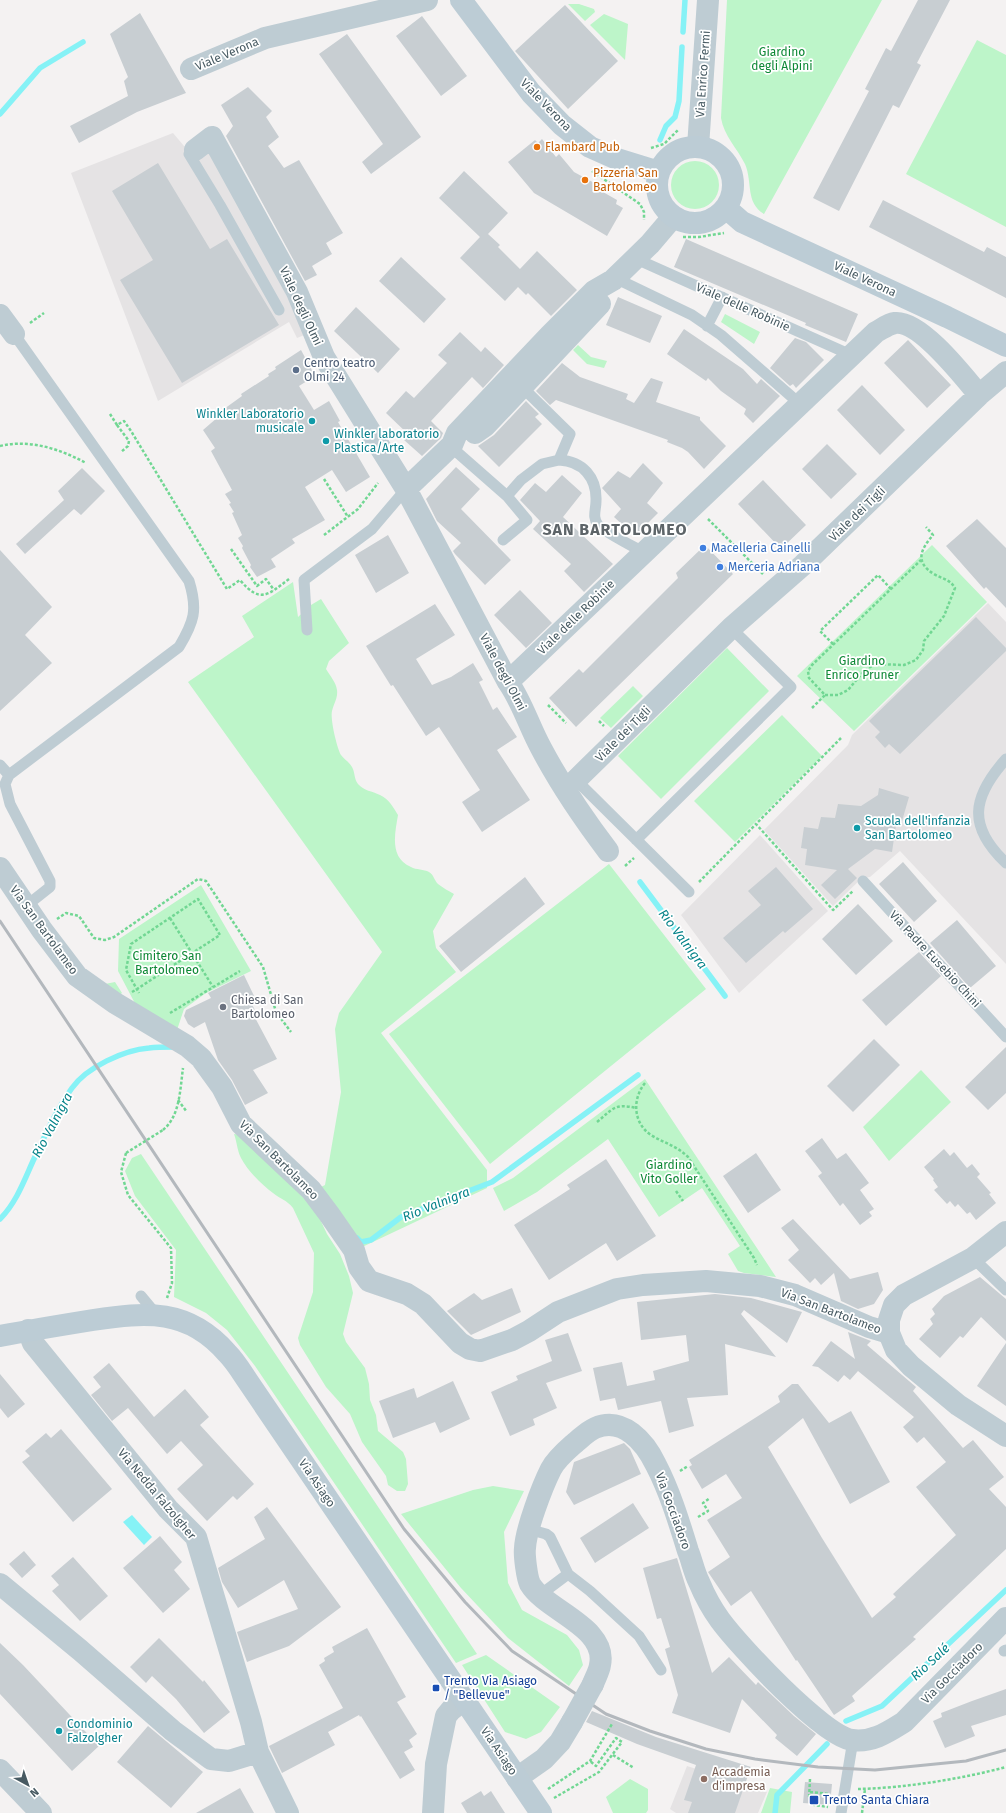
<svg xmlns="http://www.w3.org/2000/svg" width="1006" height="1813" font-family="'Fira Sans',sans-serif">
<rect width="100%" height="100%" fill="#f4f2f2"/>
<path fill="#e5e3e4" d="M173,133L184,146L202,152H211L307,334L297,338L289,322L158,401L71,173Z
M988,603L1006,622V964L900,851L870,877L862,878L833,906L764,830L848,745L852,735Z
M760,835L828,911L739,993L681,915Z
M687,1766L767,1792L758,1813H676L670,1809Z"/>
<path fill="#bdf5c9" d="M727,0H882L764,214C745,202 753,183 745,164C737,148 724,136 721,118Z
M568,4H579L594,9L595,12L585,21Z
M604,14L628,24L625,60L590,25Z
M977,40L1006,55V227L906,174Z
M671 185a24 24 0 1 1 48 0a24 24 0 1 1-48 0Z
M725,314L760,332L754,344L721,322Z
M578,345L591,357L607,361L604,368L587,364L573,350Z
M932,545L987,602L854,731L797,676Z
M293,582L298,617L311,605L321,599L349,643L329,661L326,669C330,676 336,682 337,690C338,698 334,703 332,711C330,719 337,748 341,755C344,759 349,762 352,767C355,772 354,779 358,784C364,791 372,791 380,795C389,799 393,807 398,815C395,833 389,858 411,867C416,870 424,869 429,872C434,875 434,880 438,884C443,888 449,891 454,894L433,931L436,948L456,972L381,1033L487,1170V1188L358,1249L315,1190L325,1185L341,1092L335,1029L339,1013L382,952L188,682L254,637L242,616Z
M727,648L769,691L661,799L618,756Z
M633,686L643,696L611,728L600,718Z
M782,715L822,756L735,842L694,801Z
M609,864L706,989L490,1164L389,1034Z
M201,885L251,971L206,993L184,1009L177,1030L140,1013L118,971L119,939Z
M115,982L122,993L115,999L95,986Z
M921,1070L951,1102L889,1161L863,1127Z
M645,1079L776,1277L744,1273L738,1271L728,1254L740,1246L702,1188L659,1217L608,1139L537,1192L504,1211L493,1188L513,1178Z
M234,1134L241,1135L275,1165L317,1213L327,1234L340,1254L349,1276L353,1293L343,1334L346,1342L365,1368L369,1384L370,1400L376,1415L378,1431L403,1452L406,1459L408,1484L405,1491H397L388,1485L386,1476L362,1442L350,1414L326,1387L300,1345L298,1338L313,1292L314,1253L293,1208C287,1200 280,1199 273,1193C262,1185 247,1170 241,1158C237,1150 237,1142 234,1134Z
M141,1154L477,1654L456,1663L255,1366L227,1330L206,1313L174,1297L176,1250L135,1196L125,1171L132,1158Z
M493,1486L524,1491L504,1532L508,1583L522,1610L567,1635L579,1650L583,1665L569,1686L508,1638L461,1588L401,1514L473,1490Z
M486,1655L560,1707L541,1732L526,1739L505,1732L462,1665Z
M630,1779L648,1789V1810L646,1813H613L606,1797Z
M770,1788L792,1792L790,1813H761Z"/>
<path fill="#86f2f6" d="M132,1515L152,1537L144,1545L123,1522Z"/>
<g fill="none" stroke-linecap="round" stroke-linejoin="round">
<path stroke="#86f2f6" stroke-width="5.5" d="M683,32L685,0
M0,114L40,68L83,42
M660,140L666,126L675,117L679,101L682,47
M640,882L725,996
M0,1219C16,1203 24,1181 33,1161C45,1136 56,1110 72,1088C87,1067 124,1050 149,1048C157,1047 165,1047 173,1047
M357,1238L361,1242L371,1240L401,1217L492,1182L638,1075
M846,1721L882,1706L1006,1590
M775,1813L777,1795L827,1744"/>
</g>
<path fill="#c8ced2" d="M918,0H950L917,63L921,65L899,108L893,105L839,211L813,198L869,91L865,89L886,48L891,51Z
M565,5L618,61L568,109L515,51Z
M140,13L186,93L137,112L79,143L70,126L128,96L124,81L128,77L110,34Z
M422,16L467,76L441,96L396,36Z
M347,34L421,137L371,174L362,162L383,144L319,54Z
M248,87L272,111L266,117L279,137L268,146L284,168L299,160L343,233L326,243L332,254L312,266L317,275L305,281L226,136L233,126L221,105Z
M542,139L556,157L559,154L574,172L598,185L596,188L617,200L616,204L623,208L607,236L534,193L508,162L535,140L538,143Z
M158,163L210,249L227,239L279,325L182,383L120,280L153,260L112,191Z
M464,171L508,213L488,234L500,245L498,247L520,269L537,251L577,290L551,316L528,293L526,295L518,287L505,301L460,258L480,237L439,198Z
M883,200L984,252L987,247L1006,257V298L869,227Z
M686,239L858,314L846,342L805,325L806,323L674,267Z
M401,257L446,299L424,323L379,281Z
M618,297L662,316L650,343L606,325Z
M356,307L400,349L378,373L334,331Z
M684,329L743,369L757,384L761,379L780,396L753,423L744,414L746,409L721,391L708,378L706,381L667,354Z
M460,332L481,352L485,347L504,365L483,388L472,377L431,421L443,433L441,438L422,456L404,440L409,435L386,413L406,391L414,398L447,363L438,355Z
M795,338L806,342L824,360L796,388L793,384L790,386L770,368Z
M908,340L951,385L927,408L884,363Z
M301,350L315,376L299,386L314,410L329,401L340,421L338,422L370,477L346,492L332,470L305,487L325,520L292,539L295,543L271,559L276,567L257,577L250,567L251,565L242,548L243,546L238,538L242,535L232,513L234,512L229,504L231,503L225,494L232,490L211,451L215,448L203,430L225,411L224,409L242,396L241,394L269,376L268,374L276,369L275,367Z
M562,363L580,377L628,394L626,399L634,403L651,378L663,382L656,402L700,417V420L726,446L704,469L688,452L682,448L667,442L668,440L556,400L550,405L536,391Z
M862,385L905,430L880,455L837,410Z
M526,401L539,414L535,417L542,424L499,467L478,446L494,435Z
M827,444L857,474L831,499L802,469Z
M643,463L663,483L647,503L658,513L635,536L614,517L621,509L602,488L618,471L630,478Z
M456,467L480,489L461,509L511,560L485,585L455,554L453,551L461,543L437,521L426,499Z
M82,468L105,491L81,515L74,509L25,554L16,544L64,500L58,491Z
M562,475L582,493L563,517L613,564L584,592L564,571L571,564L533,529L540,521L520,500L535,483L546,492Z
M763,480L806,525L781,549L738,504Z
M977,519L1006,548V608L986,587L984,589L946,546Z
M388,535L409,573L376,593L355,555Z
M705,545L733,574L576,727L549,698L579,669L583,673L678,578L676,573Z
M0,550L52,607L25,635L52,663L0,711Z
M520,590L552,623L526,648L494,615Z
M435,604L455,635L416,659L432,685L451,677L473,663L483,680L479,682L493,710L497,707L517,737L497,750L530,800L482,832L462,802L480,790L439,727L426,736L393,685L391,686L366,646Z
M976,617L1006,648V651L900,754L889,744L885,748L875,737L880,732L869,721Z
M879,788L909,797L902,821L896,825L892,852L875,849L848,869L857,878L835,899L821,885L837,870L805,865L807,849L801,848L804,827L818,829L821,817L835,818L838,804L861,806L878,795Z
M903,862L937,901L914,922L879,884Z
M776,867L813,909L785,933L783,931L746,963L723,938L761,905L748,891Z
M525,877L545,904L461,972L439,946Z
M858,904L893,941L856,975L822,939Z
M957,920L996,966L970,988L930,943Z
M919,952L941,976L886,1026L862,1000Z
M244,975L256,1000L251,1003L255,1010L252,1012L277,1059L253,1070L268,1093L245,1105L232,1080L218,1060L205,1022L194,1028L188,1024L184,1016L186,1010L211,998L208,993Z
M874,1039L900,1065L853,1112L827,1086Z
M1006,1047V1093L988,1110L965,1087Z
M822,1138L837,1159L846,1153L869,1183L860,1190L874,1209L869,1212L872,1216L860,1225L843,1203L840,1206L818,1176L822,1173L805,1151Z
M944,1149L950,1156L954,1152L967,1168L972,1164L980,1174L977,1177L991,1193L989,1194L996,1203L976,1220L970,1212L967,1214L958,1204L955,1207L950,1201L947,1204L934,1190L938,1187L933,1180L934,1179L924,1167Z
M756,1153L781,1190L748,1213L723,1176Z
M606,1159L656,1236L617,1261L606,1243L549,1280L514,1225L570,1189L567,1185Z
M793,1219L850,1279L878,1272L883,1290L874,1304L858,1309L841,1301L834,1273L821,1285L815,1278L810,1283L788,1260L799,1250L781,1228Z
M980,1277L1006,1299V1341L981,1317L963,1338L960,1336L940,1358L919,1339L933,1324L930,1319L935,1314L932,1309L944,1296Z
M512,1288L521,1312L471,1335L447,1311L474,1293L482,1300Z
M715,1294L751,1298L802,1312L787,1343L744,1310L741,1314L776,1357L725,1344L728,1395L687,1398L694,1426L669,1433L661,1401L618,1410L615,1398L600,1401L593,1368L622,1362L627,1386L655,1380L653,1371L689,1361L686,1335L641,1340L637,1302Z
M848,1332L871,1341L867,1345L916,1387L913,1391L963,1448L973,1440L1004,1477L989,1489L1006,1507V1549L913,1637L916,1639L852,1696L855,1701L834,1715L797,1660L796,1661L751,1591L731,1606L708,1572L730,1557L707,1520L742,1498L726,1474L702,1489L689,1467L692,1465L689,1460L780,1402L778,1396L792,1384H798L829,1423L851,1411L890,1482L850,1504L803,1418L768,1447L822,1538L872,1618L896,1597L893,1594L956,1535L916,1487L946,1462L924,1437L917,1443L903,1427L914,1417L858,1371L850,1380L844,1375L838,1382L818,1367L812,1366L831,1341L855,1359Z
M568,1333L582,1371L546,1383L557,1408L533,1419L535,1425L510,1436L491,1392L518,1380L516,1376L552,1361L545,1340Z
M1006,1343V1406L977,1386Z
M109,1363L154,1417L185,1389L209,1417L200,1425L254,1484L237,1500L233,1496L207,1521L177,1489L203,1465L181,1441L167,1454L128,1408L112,1421L91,1395L101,1387L93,1377Z
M0,1374L25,1404L8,1418L0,1408Z
M453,1381L470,1419L440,1433L435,1422L393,1438L379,1401L414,1388L417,1398Z
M61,1429L112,1489L73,1522L22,1462L30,1456L25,1451L46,1433L51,1438Z
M624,1443L630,1449L641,1474L574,1505L566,1492L574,1462Z
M633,1503L649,1528L595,1563L580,1538Z
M267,1507L341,1607L289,1646L247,1662L237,1632L298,1609L284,1580L238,1608L222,1582L218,1568L265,1539L254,1517Z
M160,1536L182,1562L174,1570L190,1589L163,1613L123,1568Z
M24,1551L36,1565L22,1578L9,1564Z
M73,1557L108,1596L80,1621L52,1591L59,1585L51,1576Z
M677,1558L712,1673L729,1657L756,1685L758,1682L794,1716L816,1734L797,1756L775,1738L777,1735L742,1699L730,1733L672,1713L678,1695L665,1649L670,1647L661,1618L657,1619L643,1568Z
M367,1628L406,1697L397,1702L417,1734L409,1740L413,1747L404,1752L415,1770L400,1779L361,1716L360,1717L359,1715L328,1732L335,1745L282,1773L269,1746L343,1708L319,1665L325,1661L324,1658L334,1652L332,1647Z
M159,1638L203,1682L204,1680L230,1712L204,1733L176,1699L152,1676L146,1683L130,1667Z
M0,1643L23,1665L99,1746L72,1771L0,1694Z
M1006,1689V1715L971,1726L975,1736L945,1748L933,1721L942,1717L941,1713L972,1701Z
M592,1711L656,1737L751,1767L735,1813H688L692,1802L684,1800L696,1765L637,1744L586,1722Z
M148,1726L203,1772L171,1808L117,1762Z
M805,1782L832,1784L830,1805L803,1803Z
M240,1788L254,1813H196Z
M481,1791L484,1796L491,1791L505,1813H467L461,1803Z"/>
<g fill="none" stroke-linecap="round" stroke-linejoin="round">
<path stroke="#71d793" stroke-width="2.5" stroke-dasharray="3 2" stroke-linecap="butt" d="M651,148L664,144L679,129
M592,171L640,204L644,212V220
M683,237H699L724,233
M30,323L44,313
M110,414L117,425L124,421L131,431L227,589L240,580C260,604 268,595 289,579
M117,425L129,441L128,446L121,452
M0,446C30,439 60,449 86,463
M324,479L348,517
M708,519L763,574
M324,535L358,509L378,483
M231,549L257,586L266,579L274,590
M833,644L820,631L878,575L891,589
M825,695H838L848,690L864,671L875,664L904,665L916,660L923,650L924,641L944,616L955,588C950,579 942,579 934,574C914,562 921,549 933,535L926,527
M548,705L566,723
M812,708L825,695L809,678L808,671L812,665L921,560
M599,721L604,726
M841,738L756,824L833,910L853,891
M625,866L634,858
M699,882L756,824
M170,918L213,987
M57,919L66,913L79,916L94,938L105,940L114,937L198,879L206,881L263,967L276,1012L291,1032
M132,992L137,989L220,935L198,899L131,944L126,970L139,993
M170,1013L240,971
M645,1083C632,1099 633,1123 651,1135C664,1143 677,1146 688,1157L754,1258L757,1265
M178,1100L187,1112
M597,1122C613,1109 614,1103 636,1108
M163,1130C180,1116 180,1090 183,1068
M126,1153L121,1172L128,1195L171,1248L172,1283L167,1298
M676,1191L683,1201
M680,1471L688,1466
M698,1517L708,1511L703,1503L710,1498
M613,1755L634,1768
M810,1779L809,1798H815L814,1805L828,1807
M548,1789L590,1761L612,1724
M858,1789C905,1788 961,1779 1006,1767
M810,1792L829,1794
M554,1798L599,1772L622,1742L616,1738L596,1766L590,1761
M862,1813L865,1789"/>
<path stroke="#beccd3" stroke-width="11" d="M195,150L189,154L220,205L279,310
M634,258L851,355
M615,278L692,315L721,335L800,404
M707,326L722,297
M14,334L189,581C198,610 194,622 179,647L9,775L5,784L10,804L50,881V887L26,906
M450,446L507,496L521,480L542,464L559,460L570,434L522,387
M559,460C583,461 597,478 596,501C596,510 592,517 598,525C603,531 634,547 643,552
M503,540L527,520L507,496
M307,630L304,580L372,529L406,489
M1006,759C972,797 967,826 1006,863
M0,765L9,775
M576,780L689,892
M636,840L791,687L731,628
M863,881L1006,1037
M973,1258L1006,1290
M141,1296L156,1314
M528,1529L546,1534L550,1537L568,1574
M540,1595L568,1574L590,1591L639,1636L661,1670
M1004,1651L1006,1650
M841,1813L853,1740"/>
<path stroke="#beccd3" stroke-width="22" d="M191,69L265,38L427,0
M195,150L212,137L297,292L324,357L406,489L508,682C522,702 529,726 541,748C560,784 583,818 608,851
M0,315L14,334
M475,433L485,426L600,304
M406,489L452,445L457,433L549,336L594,291L613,280L650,244L673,217
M508,682L876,332C882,329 888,324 895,323C920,320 964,377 979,395L1006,372
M576,780L731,628L803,565L979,395
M0,868L42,930L77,976L115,1003L187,1046L201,1058L222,1087L241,1124L311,1190L329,1214L354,1250L359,1267L369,1281L407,1294L423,1304L460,1343L470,1349L480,1351L512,1340L529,1331L558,1312L617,1289L643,1285L706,1281L760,1286L795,1295L869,1327L889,1333
M1006,1232L973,1258L904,1295L894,1305L889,1320V1333L896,1350L911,1366L958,1405L1006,1436
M28,1330L33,1343L168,1509L196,1537L251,1722L258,1752L288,1813
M0,1584L80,1650L173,1731L211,1759L229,1761L258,1752
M0,1770L41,1813
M433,1813L436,1764L446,1716L451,1710L464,1700"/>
<path stroke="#beccd3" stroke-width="22" d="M698,147L708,0
M593,1684C595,1678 599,1672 600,1665C608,1627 546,1611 530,1584C527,1578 524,1555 525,1548C526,1529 542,1487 551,1469C557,1458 567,1450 576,1442C581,1438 588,1431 595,1428C623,1416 645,1442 656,1465C670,1492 679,1522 688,1551C692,1561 694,1572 699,1582C704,1594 712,1609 720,1620C739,1646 823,1736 852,1740C872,1743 888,1732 904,1722L1006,1618
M517,1778L544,1759L560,1742L572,1722"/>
<path stroke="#bcccd5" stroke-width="22" d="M461,0L531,93L562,125L590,147L617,159L659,172
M657 185a38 38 0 1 1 76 0a38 38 0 1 1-76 0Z
M726,208L742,222L947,317L1006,346
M0,1336C31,1330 62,1325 93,1320C146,1312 188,1308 227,1353C235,1361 241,1371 247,1380L541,1813"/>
<path stroke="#b3b8bd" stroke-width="3" d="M0,921L404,1529L465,1602L512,1651L606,1714L650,1731L706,1749L755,1759L818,1767L875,1770L966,1761L1006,1750"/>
<path stroke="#71d793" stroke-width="2.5" stroke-dasharray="3 2" stroke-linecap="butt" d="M126,1153L163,1130"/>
<path stroke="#beccd3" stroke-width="22" d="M572,1722L593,1684"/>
</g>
<g fill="#e8710a" stroke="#fff" stroke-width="1.5">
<circle cx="537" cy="147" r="4"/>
<circle cx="585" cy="180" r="4"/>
</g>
<circle fill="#5c6f8a" stroke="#fff" stroke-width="1.5" cx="296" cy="370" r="4"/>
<g fill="#0f9aa8" stroke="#fff" stroke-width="1.5">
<circle cx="312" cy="421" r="4"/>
<circle cx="326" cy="441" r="4"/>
<circle cx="857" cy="828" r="4"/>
<circle cx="59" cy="1731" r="4"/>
</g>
<g fill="#3f7fe0" stroke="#fff" stroke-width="1.5">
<circle cx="703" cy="548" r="4"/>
<circle cx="720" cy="567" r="4"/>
</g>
<circle fill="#6b7280" stroke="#fff" stroke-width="1.5" cx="223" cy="1007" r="4"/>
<g fill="#1a4fb4" stroke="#fff" stroke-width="1.5">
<rect x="432" y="1684" width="8" height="8" rx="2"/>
<rect x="809" y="1795" width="10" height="10" rx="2"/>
</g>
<circle fill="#8d6e63" stroke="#fff" stroke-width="1.5" cx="704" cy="1779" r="4"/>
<g text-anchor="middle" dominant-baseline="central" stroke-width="3.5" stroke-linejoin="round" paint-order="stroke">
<g font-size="12" fill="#0d8835" stroke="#fff">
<text x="782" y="52">Giardino<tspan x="782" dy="14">degli Alpini</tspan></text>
<text x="862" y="661">Giardino<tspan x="862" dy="14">Enrico Pruner</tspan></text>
<text x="167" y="956">Cimitero San<tspan x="167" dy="14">Bartolomeo</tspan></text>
<text x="669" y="1165">Giardino<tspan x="669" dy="14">Vito Goller</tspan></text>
</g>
<g font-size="12" fill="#475a62" stroke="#fff">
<text transform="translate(227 54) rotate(-23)">Viale Verona</text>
<text transform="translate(703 74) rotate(-86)">Via Enrico Fermi</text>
<text transform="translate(546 105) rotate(46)">Viale Verona</text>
<text transform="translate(865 279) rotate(25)">Viale Verona</text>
<text transform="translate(301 306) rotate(65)">Viale degli Olmi</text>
<text transform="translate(743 307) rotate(24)">Viale delle Robinie</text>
<text transform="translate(857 514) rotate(-44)">Viale dei Tigli</text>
<text transform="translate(576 617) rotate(-44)">Viale delle Robinie</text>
<text transform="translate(503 672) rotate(62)">Viale degli Olmi</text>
<text transform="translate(623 734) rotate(-45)">Viale dei Tigli</text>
<text transform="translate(44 930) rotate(54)">Via San Bartolameo</text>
<text transform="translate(935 959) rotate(47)">Via Padre Eusebio Chini</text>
<text transform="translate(279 1160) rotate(45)">Via San Bartolameo</text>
<text transform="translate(831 1311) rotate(21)">Via San Bartolameo</text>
<text transform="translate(317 1483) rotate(56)">Via Asiago</text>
<text transform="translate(157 1494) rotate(50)">Via Nedda Falzolgher</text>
<text transform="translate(673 1511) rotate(70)">Via Gocciadoro</text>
<text transform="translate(952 1673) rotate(-45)">Via Gocciadoro</text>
<text transform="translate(499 1751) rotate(56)">Via Asiago</text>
</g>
<g font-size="12" fill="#c56008" stroke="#fff" text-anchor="start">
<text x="545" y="147">Flambard Pub</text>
<text x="593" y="173">Pizzeria San<tspan x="593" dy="14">Bartolomeo</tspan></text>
</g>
<g font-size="12" fill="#4e5e75" stroke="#fff" text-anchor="start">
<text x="304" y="363">Centro teatro<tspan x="304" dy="14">Olmi 24</tspan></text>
</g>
<g font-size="12" fill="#0d838f" stroke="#fff" text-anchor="start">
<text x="304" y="414" text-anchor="end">Winkler Laboratorio<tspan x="304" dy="14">musicale</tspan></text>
<text x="334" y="434">Winkler laboratorio<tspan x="334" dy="14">Plastica/Arte</tspan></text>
<text x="865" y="821">Scuola dell'infanzia<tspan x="865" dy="14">San Bartolomeo</tspan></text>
<text x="67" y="1724">Condominio<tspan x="67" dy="14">Falzolgher</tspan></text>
</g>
<g font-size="12" fill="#366cbe" stroke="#fff" text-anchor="start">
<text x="711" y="548">Macelleria Cainelli</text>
<text x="728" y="567">Merceria Adriana</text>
</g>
<g font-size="12" fill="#5b616d" stroke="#fff" text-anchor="start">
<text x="231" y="1000">Chiesa di San<tspan x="231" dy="14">Bartolomeo</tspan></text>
</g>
<g font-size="12" fill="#164399" stroke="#fff" text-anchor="start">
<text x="444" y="1681">Trento Via Asiago<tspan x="444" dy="14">/ "Bellevue"</tspan></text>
<text x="823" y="1800">Trento Santa Chiara</text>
</g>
<g font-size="12" fill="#785e54" stroke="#fff" text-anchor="start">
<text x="712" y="1772">Accademia<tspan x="712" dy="14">d'impresa</tspan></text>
</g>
<g font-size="13" font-style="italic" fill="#058389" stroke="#fff">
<text transform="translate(683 939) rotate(53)">Rio Valnigra</text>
<text transform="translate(52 1125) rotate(-62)">Rio Valnigra</text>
<text transform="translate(436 1204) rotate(-22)">Rio Valnigra</text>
<text transform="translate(930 1662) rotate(-43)">Rio Salé</text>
</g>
<g font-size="16" font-weight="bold" letter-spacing="1" fill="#5d6468" stroke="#fff">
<text x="615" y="529">SAN BARTOLOMEO</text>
</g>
</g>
<g transform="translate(28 1785) rotate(140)" stroke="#ffffff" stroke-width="3" paint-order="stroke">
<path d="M0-3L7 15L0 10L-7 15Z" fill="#475a62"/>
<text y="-6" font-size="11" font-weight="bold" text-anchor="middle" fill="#475a62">N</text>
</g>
</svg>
